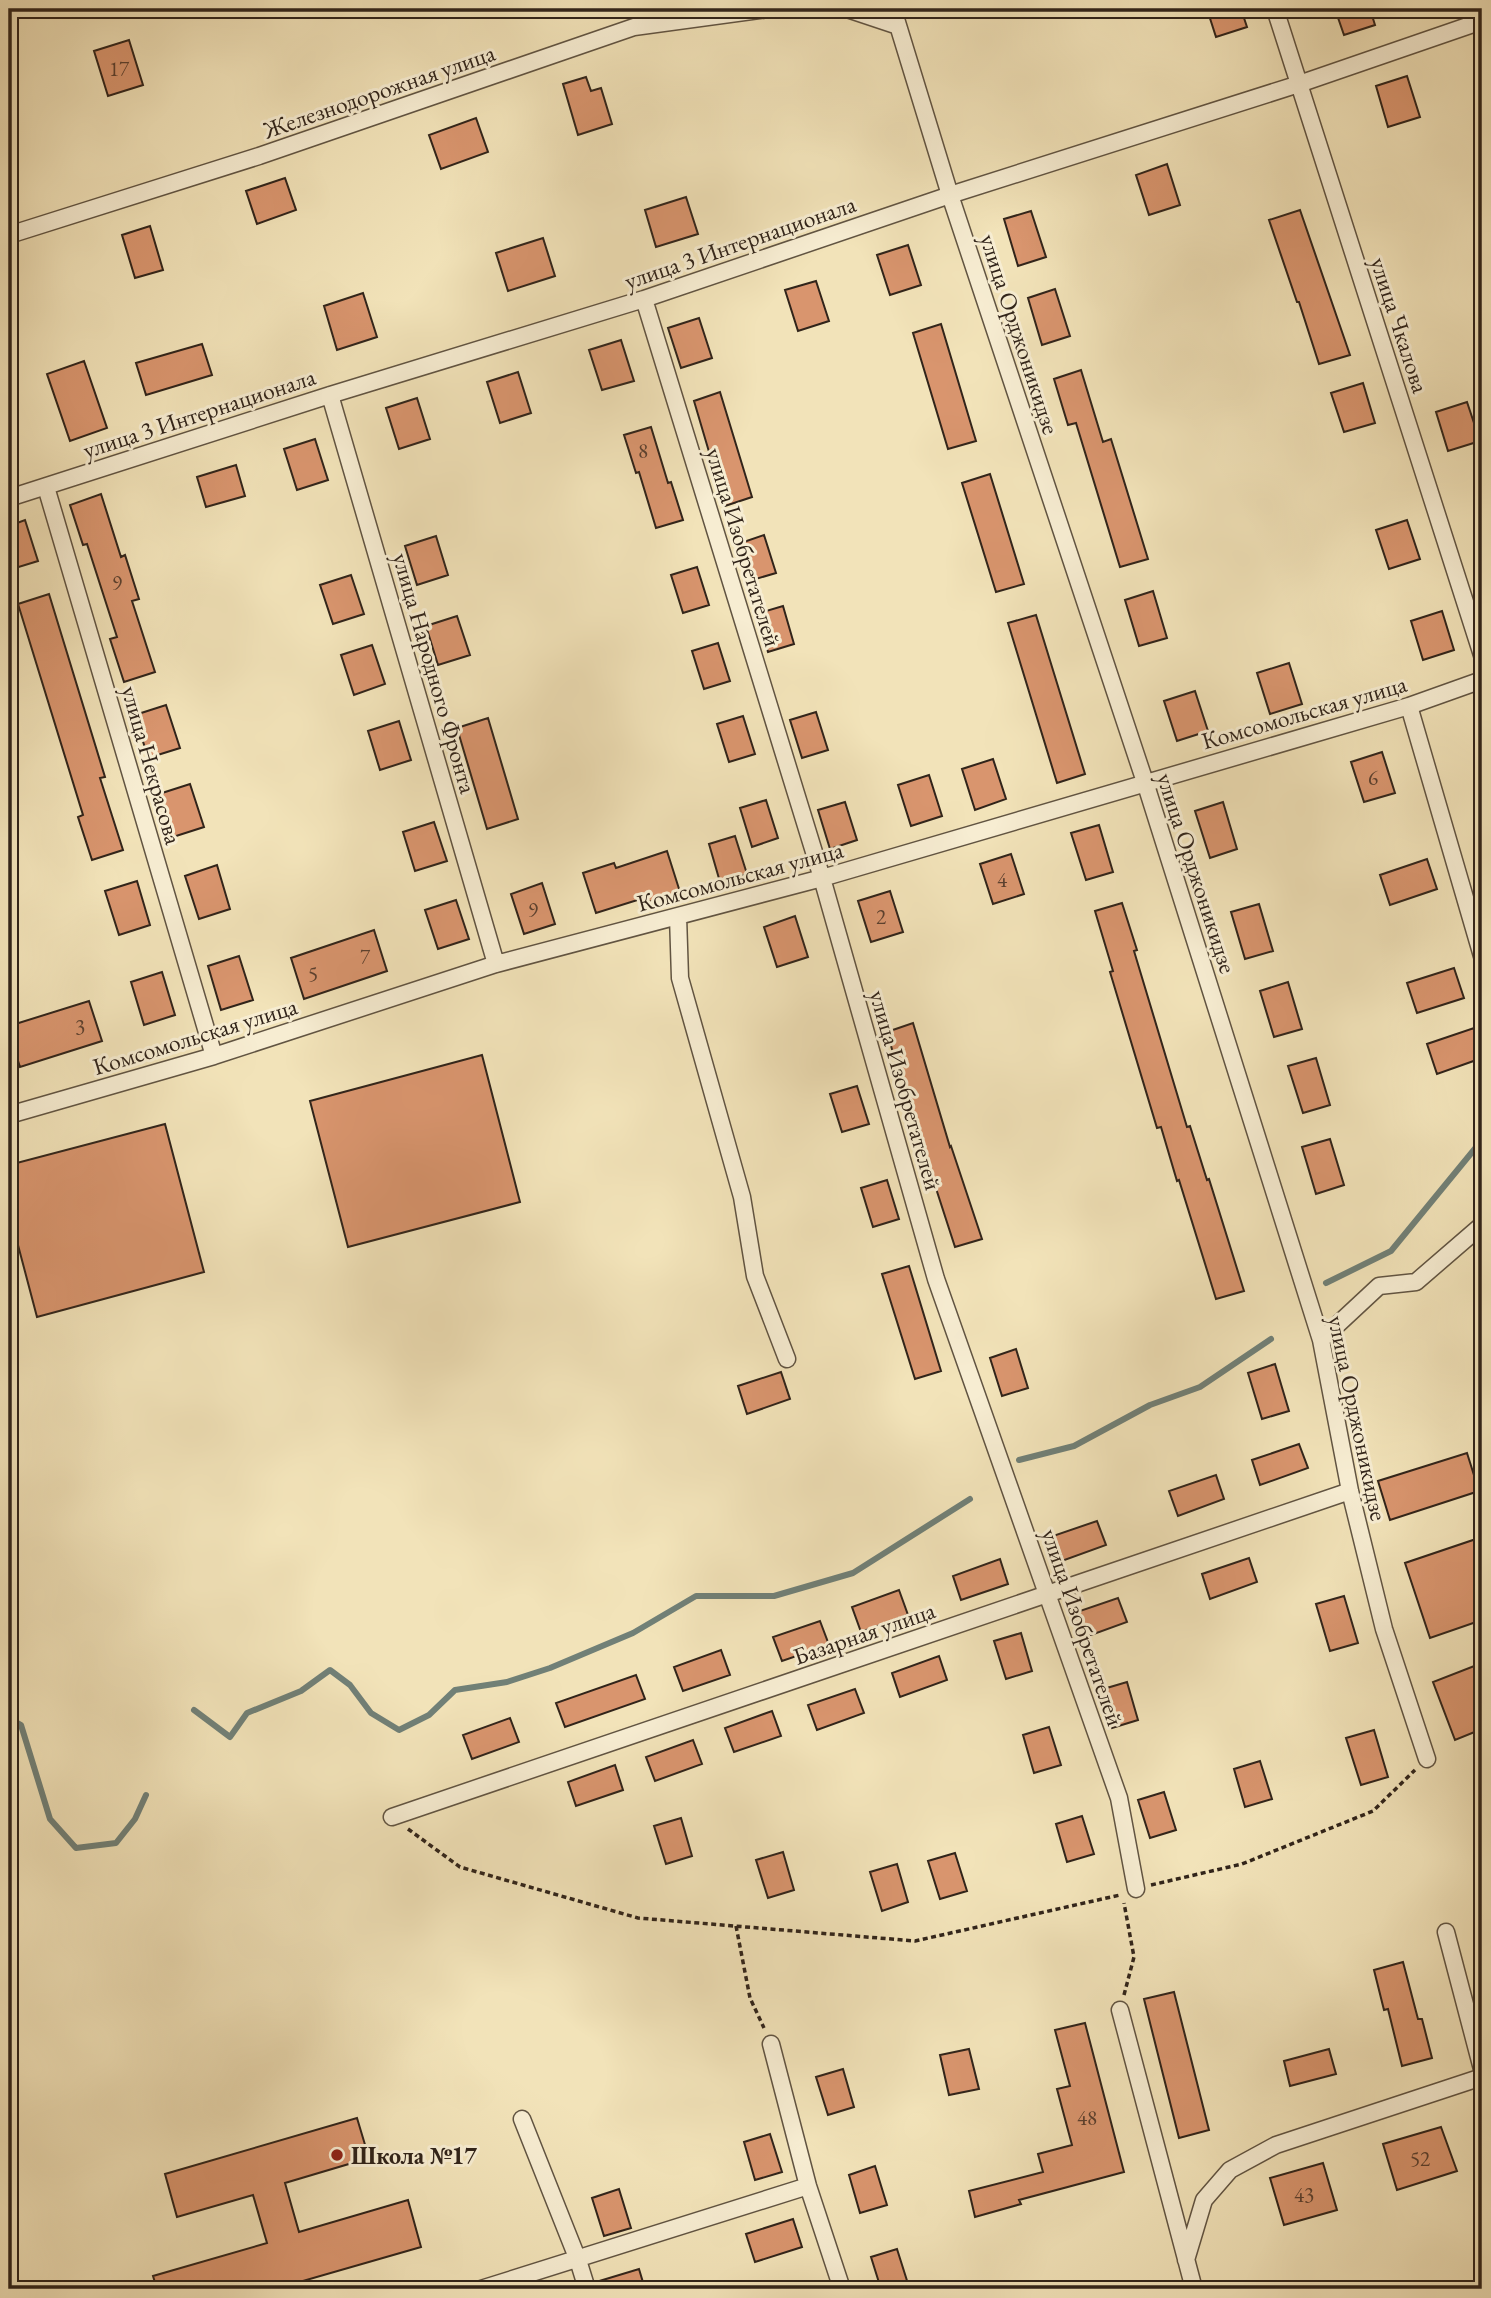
<svg xmlns="http://www.w3.org/2000/svg" width="1491" height="2298" font-family="'EB Garamond',serif">
<rect width="100%" height="100%" fill="#f2e3b9"/>
<filter id="stains"><feTurbulence type="fractalNoise" baseFrequency=".00286" numOctaves="4"/><feColorMatrix values="0 0 0 0 .2 0 0 0 0 .09 0 0 0 0 .02 0 0 0 .5 -.17"/></filter>
<radialGradient id="worn" r=".72"><stop offset=".6" stop-color="#630" stop-opacity="0"/><stop offset="1" stop-color="#630" stop-opacity=".3"/></radialGradient>
<g fill="none" stroke-linecap="round" stroke-linejoin="round">
<path stroke="#718077" stroke-width="6" d="M1326,1283L1391,1251L1482,1140
M1019,1460L1074,1446L1150,1405L1200,1387L1271,1339
M194,1710L230,1737L247,1713L301,1691L330,1670L350,1685L371,1713L399,1730L429,1715L455,1690L507,1682L550,1668L633,1633L696,1596H774L853,1573L970,1499
M9,1718L21,1725L50,1819L76,1848L116,1843L135,1819L146,1795"/>
</g>
<path fill="#d9956e" stroke="#31241a" stroke-width="2" d="M1207,9H1241L1247,27L1216,37Z
M1335,9H1370L1375,25L1344,35Z
M129,40L143,85L108,96L94,51Z
M1407,76L1420,117L1388,127L1376,86Z
M586,77L591,91L601,88L612,124L578,135L563,84Z
M476,118L488,152L441,169L429,135Z
M1167,164L1180,205L1149,215L1136,175Z
M285,178L296,210L257,224L246,191Z
M686,197L698,234L656,247L645,210Z
M1300,210L1350,355L1319,364L1299,302H1297L1269,220Z
M1031,211L1046,257L1018,266L1004,219Z
M150,226L163,270L135,278L122,235Z
M543,238L555,276L508,291L496,253Z
M908,245L921,285L890,295L877,255Z
M816,281L829,321L798,331L785,290Z
M1055,289L1070,336L1042,345L1028,298Z
M363,293L377,337L337,350L324,306Z
M699,318L712,358L681,368L668,328Z
M941,324L976,441L948,449L913,333Z
M621,340L634,381L602,390L589,350Z
M202,344L212,375L146,395L136,363Z
M84,361L107,428L70,441L47,374Z
M1081,370L1103,442L1111,439L1148,559L1120,567L1076,423L1068,425L1054,379Z
M518,372L531,413L500,423L487,382Z
M1363,383L1375,423L1344,432L1331,393Z
M720,392L752,497L725,506L694,401Z
M417,398L430,439L399,449L386,408Z
M1467,402L1480,441L1448,451L1436,412Z
M651,427L668,483L671,482L683,520L656,528L639,472L636,473L624,435Z
M315,439L328,480L297,490L284,449Z
M236,465L245,496L206,507L197,477Z
M990,474L1024,584L996,592L962,483Z
M101,494L121,557L125,555L139,599L132,601L155,672L124,682L110,639L117,637L87,544L83,545L70,505Z
M25,520L38,561L9,570V526Z
M1407,520L1420,559L1389,569L1376,530Z
M764,535L776,573L749,581L738,544Z
M436,536L448,575L417,585L405,546Z
M697,567L709,605L683,613L671,575Z
M351,575L364,614L333,624L320,585Z
M1153,591L1167,638L1139,646L1125,600Z
M49,594L105,777L100,778L123,850L92,860L78,817L83,815L18,604Z
M783,606L794,644L768,652L756,614Z
M1442,611L1454,650L1423,660L1411,621Z
M1036,615L1085,774L1057,783L1008,623Z
M457,616L470,655L438,665L426,626Z
M718,643L730,681L704,689L692,651Z
M372,645L385,684L354,695L341,655Z
M1289,663L1302,704L1270,714L1257,673Z
M1195,691L1208,731L1177,741L1164,701Z
M166,705L180,748L148,758L135,715Z
M816,712L828,750L802,758L790,720Z
M743,716L755,754L729,762L717,724Z
M488,718L518,819L487,829L457,728Z
M399,721L411,760L380,770L368,731Z
M1382,752L1395,793L1364,802L1351,762Z
M993,759L1006,799L975,810L962,769Z
M929,775L942,816L911,826L898,785Z
M190,784L204,827L173,837L159,794Z
M766,800L778,838L752,847L740,808Z
M845,802L857,840L830,849L818,810Z
M1223,802L1237,849L1210,858L1195,811Z
M434,822L447,861L415,871L403,832Z
M1099,825L1113,872L1086,880L1071,833Z
M735,836L747,874L720,882L709,844Z
M667,851L680,892L649,902L647,897L596,913L583,873L614,863L616,868Z
M1011,854L1024,894L993,904L980,864Z
M1427,859L1437,889L1390,905L1380,875Z
M217,865L230,909L199,919L185,876Z
M137,881L150,925L119,935L105,891Z
M542,883L555,924L524,934L511,894Z
M890,891L903,932L871,942L858,901Z
M456,900L469,939L438,949L425,910Z
M1122,903L1137,950L1134,951L1187,1127L1190,1126L1207,1180L1209,1179L1244,1291L1216,1299L1179,1180L1177,1181L1161,1127L1157,1128L1110,972L1113,971L1095,911Z
M1259,904L1273,951L1245,959L1231,912Z
M795,916L808,957L777,967L764,927Z
M374,930L387,971L304,999L291,958Z
M239,956L253,1000L221,1010L208,966Z
M1454,968L1464,998L1417,1013L1407,983Z
M162,972L175,1015L144,1025L131,982Z
M1288,982L1302,1029L1274,1037L1260,991Z
M89,1001L102,1041L20,1067L9,1033V1026Z
M913,1023L950,1147L951,1146L982,1239L955,1247L919,1136H917L887,1032Z
M1474,1028L1482,1058L1437,1074L1427,1044Z
M482,1055L520,1202L348,1247L310,1101Z
M1316,1058L1330,1105L1303,1113L1288,1066Z
M857,1086L869,1124L842,1132L830,1094Z
M165,1124L204,1272L37,1317L9,1211V1165Z
M1330,1139L1344,1185L1316,1194L1302,1147Z
M887,1180L899,1219L873,1227L861,1188Z
M909,1266L941,1371L915,1379L882,1274Z
M1016,1349L1028,1388L1002,1396L990,1358Z
M1275,1364L1289,1411L1262,1419L1248,1373Z
M781,1372L790,1399L747,1414L738,1386Z
M1299,1444L1308,1468L1260,1485L1252,1460Z
M1467,1453L1479,1491L1390,1520L1378,1481Z
M1216,1475L1224,1499L1178,1516L1169,1491Z
M1097,1521L1106,1545L1059,1562L1050,1537Z
M1482,1537V1620L1430,1638L1405,1563Z
M1249,1558L1257,1582L1210,1599L1202,1574Z
M1000,1559L1008,1584L961,1600L953,1576Z
M899,1590L908,1615L861,1632L852,1607Z
M1344,1596L1358,1643L1330,1651L1316,1604Z
M1118,1598L1127,1622L1080,1639L1071,1614Z
M820,1621L829,1645L782,1661L773,1637Z
M1021,1633L1032,1671L1006,1679L994,1641Z
M721,1650L730,1675L683,1691L674,1667Z
M939,1656L947,1680L900,1697L892,1673Z
M1482,1663V1729L1455,1740L1433,1682Z
M636,1675L645,1699L565,1727L556,1703Z
M1127,1682L1138,1720L1112,1728L1100,1690Z
M855,1689L864,1713L817,1730L808,1705Z
M772,1711L781,1736L734,1752L725,1728Z
M510,1718L519,1742L472,1759L463,1735Z
M1049,1727L1061,1765L1034,1773L1023,1735Z
M1374,1730L1388,1777L1361,1785L1346,1738Z
M693,1740L702,1764L655,1781L646,1757Z
M1260,1761L1272,1799L1245,1807L1234,1769Z
M615,1765L623,1790L576,1806L568,1782Z
M1164,1792L1176,1830L1150,1838L1138,1800Z
M1082,1816L1094,1854L1067,1862L1056,1824Z
M681,1818L692,1856L666,1864L654,1826Z
M783,1852L794,1890L768,1898L756,1860Z
M955,1853L967,1891L940,1899L928,1861Z
M897,1864L908,1902L882,1911L870,1872Z
M1403,1962L1418,2019H1422L1432,2058L1402,2066L1388,2009L1384,2010L1374,1970Z
M1174,1992L1209,2130L1179,2138L1144,1999Z
M1085,2023L1124,2172L1019,2200L1021,2204L975,2217L969,2191L1043,2172L1038,2154L1072,2145L1057,2089L1070,2086L1055,2030Z
M969,2049L979,2089L949,2095L940,2055Z
M1329,2049L1336,2074L1290,2086L1284,2061Z
M843,2069L854,2107L828,2115L816,2077Z
M357,2118L369,2158L285,2183L299,2232L408,2200L421,2247L275,2289H157L153,2276L267,2243L253,2195L177,2217L165,2174Z
M1441,2127L1457,2171L1397,2190L1383,2144Z
M770,2134L782,2172L755,2180L744,2142Z
M1323,2163L1337,2210L1284,2225L1270,2178Z
M875,2166L887,2205L860,2213L849,2175Z
M619,2189L631,2228L604,2236L592,2198Z
M793,2219L802,2247L755,2262L746,2234Z
M897,2249L909,2287L900,2289H881L871,2257Z
M639,2269L645,2289H597L596,2282Z"/>
<g fill="none" stroke-linecap="round" stroke-linejoin="round">
<g stroke="#615442" stroke-width="19">
<path id="minor" d="M847,9L898,26
M893,9L950,195L1145,782L1321,1340L1350,1491L1384,1629L1427,1759
M1275,9L1482,655
M9,235L259,156L634,27L768,9
M644,299L822,878L936,1279L1119,1798L1136,1889
M330,395L496,964
M46,487L214,1056
M9,498L330,395L644,299L950,195L1299,84L1482,21
M1409,706L1482,956
M678,916L680,978L742,1197L755,1276L787,1359
M9,1115L214,1056L496,964L822,878L1409,706L1482,680
M1321,1340L1379,1286L1416,1282L1482,1225
M392,1817L1350,1491
M1446,1932L1482,2069
M1120,2010L1194,2289
M771,2044L808,2186L842,2289
M522,2119L578,2260L587,2289
M9,2162V2164
M1186,2260L1204,2200L1230,2170L1276,2145L1482,2077
M481,2289L808,2186"/>
</g>
<path stroke="#31241a" stroke-width="3.5" stroke-dasharray="5 3.5" stroke-linecap="butt" d="M408,1829L460,1867L638,1918L915,1941L1120,1895
M1151,1885L1242,1864L1373,1811L1415,1770
M736,1926L750,1998L764,2028
M1124,1995L1134,1957L1124,1903"/>
<use href="#minor" stroke="#f7edd2" stroke-width="16"/>
</g>
<circle fill="#8f2418" stroke="#f7edd2" stroke-width="2.5" cx="337" cy="2155" r="7"/>
<g text-anchor="middle" dominant-baseline="central" stroke-width="6" stroke-linejoin="round" paint-order="stroke">
<g font-size="21" fill="#5b402f">
<text x="119" y="68">17</text>
<text x="643" y="450">8</text>
<text x="117" y="582">9</text>
<text x="1373" y="777">6</text>
<text x="1002" y="879">4</text>
<text x="533" y="909">9</text>
<text x="881" y="916">2</text>
<text x="365" y="956">7</text>
<text x="313" y="973">5</text>
<text x="80" y="1026">3</text>
<text x="1087" y="2117">48</text>
<text x="1420" y="2158">52</text>
<text x="1304" y="2194">43</text>
</g>
<g font-size="24" fill="#31241a" stroke="#f7edd2">
<text transform="translate(379 91) rotate(-19)">Железнодорожная улица</text>
<text transform="translate(740 242) rotate(-19)">улица 3 Интернационала</text>
<text transform="translate(1400 325) rotate(72)">улица Чкалова</text>
<text transform="translate(1020 334) rotate(72)">улица Орджоникидзе</text>
<text transform="translate(199 413) rotate(-18)">улица 3 Интернационала</text>
<text transform="translate(744 547) rotate(73)">улица Изобретателей</text>
<text transform="translate(435 673) rotate(74)">улица Народного Фронта</text>
<text transform="translate(1304 712) rotate(-16)">Комсомольская улица</text>
<text transform="translate(152 765) rotate(74)">улица Некрасова</text>
<text transform="translate(1197 873) rotate(72)">улица Орджоникидзе</text>
<text transform="translate(740 876) rotate(-15)">Комсомольская улица</text>
<text transform="translate(195 1036) rotate(-17)">Комсомольская улица</text>
<text transform="translate(906 1090) rotate(74)">улица Изобретателей</text>
<text transform="translate(1358 1418) rotate(78)">улица Орджоникидзе</text>
<text transform="translate(1083 1627) rotate(71)">улица Изобретателей</text>
<text transform="translate(864 1633) rotate(-19)">Базарная улица</text>
</g>
<g font-size="24" font-weight="bold" fill="#31241a" stroke="#f7edd2" text-anchor="start">
<text x="351" y="2155">Школа №17</text>
</g>
</g>
<rect width="1491" height="2298" fill="none" stroke="#f2e3b9" stroke-width="35"/>
<rect x="10" y="10" width="1470" height="2277" fill="none" stroke="#31241a" stroke-width="3.5"/>
<rect x="18" y="18" width="1456" height="2263" fill="none" stroke="#31241a" stroke-width="2"/>
<rect width="100%" height="100%" filter="url(#stains)"/>
<rect width="100%" height="100%" fill="url(#worn)"/>
</svg>
